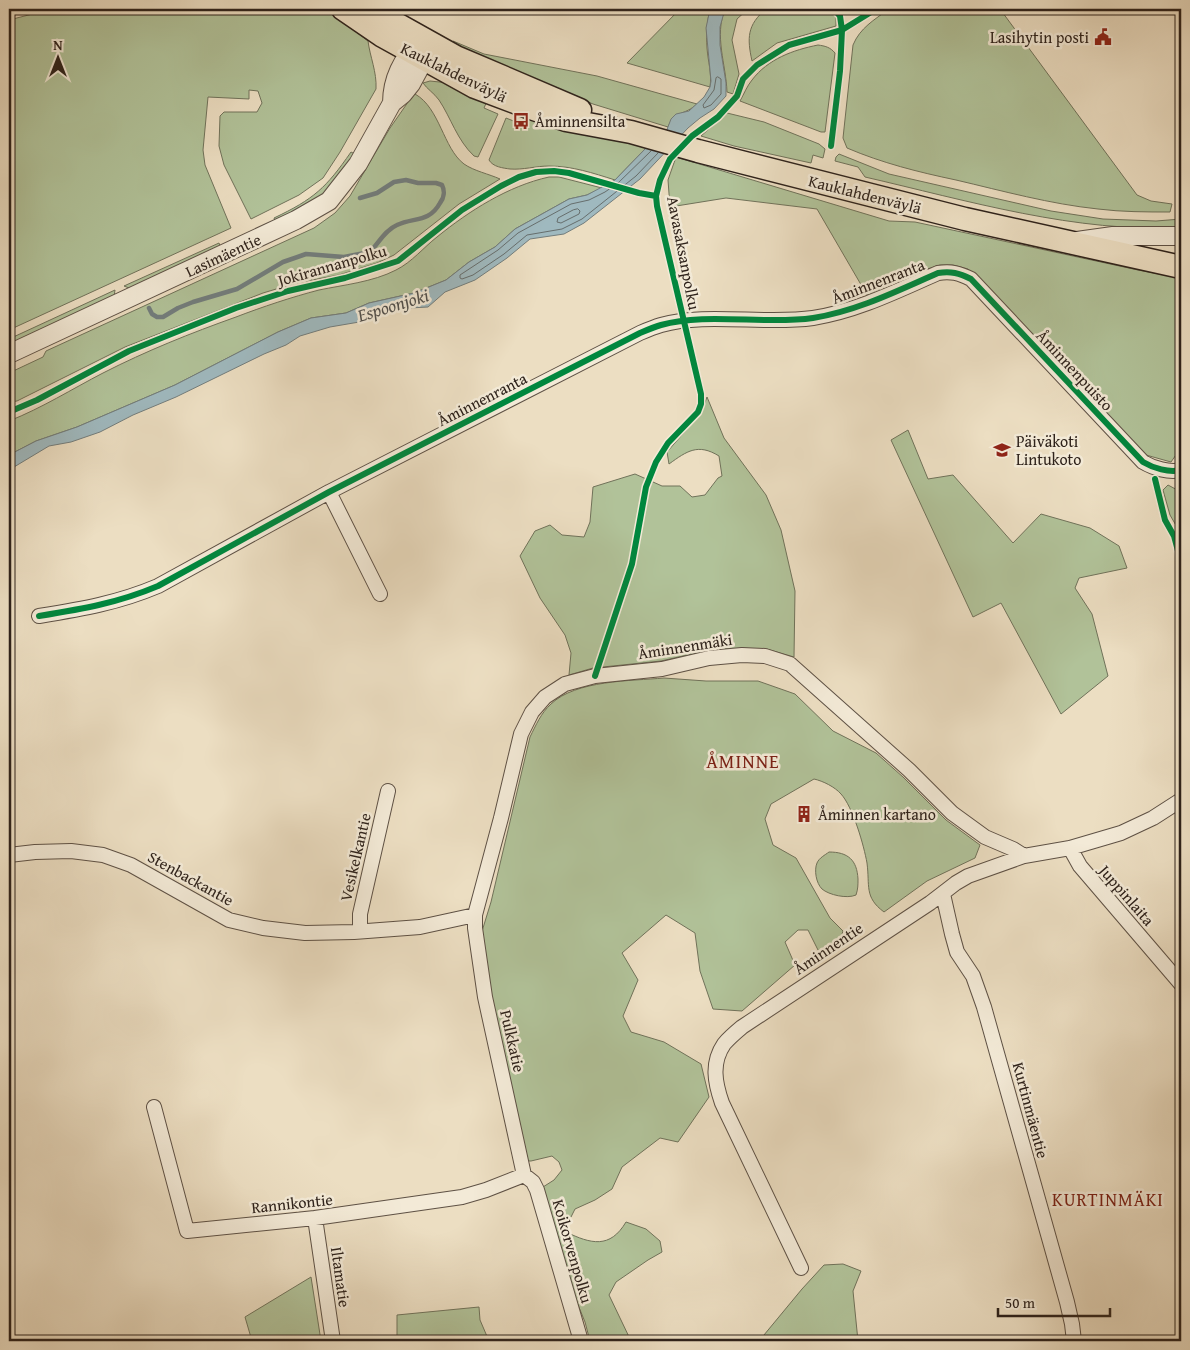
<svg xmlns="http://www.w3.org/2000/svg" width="1190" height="1350" font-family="'Gentium Book Plus',serif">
<rect width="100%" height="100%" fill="#ecdec2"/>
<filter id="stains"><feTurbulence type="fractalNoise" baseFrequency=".004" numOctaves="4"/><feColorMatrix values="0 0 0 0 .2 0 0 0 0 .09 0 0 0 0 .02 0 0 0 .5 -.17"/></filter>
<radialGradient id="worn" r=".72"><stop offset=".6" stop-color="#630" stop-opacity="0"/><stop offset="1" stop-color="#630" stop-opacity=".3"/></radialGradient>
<path fill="#b1c299" stroke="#70725a" d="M52,9H327L368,41C370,57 377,72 376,89L340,152L323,178L299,195L251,219L224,165L219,146L220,116L224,112H257L262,103L258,91L249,90V99L208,97L203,150L205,165L231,228L9,330V20Z
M680,9H710C707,22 706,34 707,48C708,62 712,73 710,87L627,63Z
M725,9H748L737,19L732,40L739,74L733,94L727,92C726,64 714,36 725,9Z
M766,9H829L836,16V26L777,43L752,61C747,38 747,25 766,9Z
M889,9H1000L1137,195L1151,201L1172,204L1170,212C1146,212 1122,212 1098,209C1050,204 1003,191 956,180C918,172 882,163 847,148L843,138L853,45C860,28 874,20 889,9Z
M453,41L484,54L597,76L697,104C684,116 675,110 668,127L593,104L451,45Z
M818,45C825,46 830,47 835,53L825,132H821L740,101C744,94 747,86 752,80C768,59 793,50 818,45Z
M430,81L449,83L487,101L484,108L498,114L478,157L474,156C457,140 451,118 439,100C434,93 427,89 423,83Z
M415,94C440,108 443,148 464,164C474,171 489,174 500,179L459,204L394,255L377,263L339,275L296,283L263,293L125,347L17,401L9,402V373L43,357L46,351L314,228L335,213L350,196L390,128L413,95Z
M727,113L764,122L819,144L825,149L823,158L813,155L811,163L734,146L701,136Z
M506,118L526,126L529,119L608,137L646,148L615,180C593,173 572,166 549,166C536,166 523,170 510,169C503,168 493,167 489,160Z
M351,152L355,154L332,185L317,200L276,223L274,218C314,199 326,188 351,152Z
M839,154L889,174L1051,211L1103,219L1156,221L1181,219V227C1079,234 965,200 865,177L858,167L835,161L836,157Z
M676,157L889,221L915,222L1138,270L1181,278V451L1178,452L1171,462L1146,455L997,297L968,269L953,265H940L914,273L867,295L817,209L726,198L670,207L668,180Z
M549,177H559L602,188L587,195L569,199L515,229L495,247L469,262L446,280L414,293L369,303L346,313L311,318L278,332L175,385L77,427L36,441L9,455V421C42,408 72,389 103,373C146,351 191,333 236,317C262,307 292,297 319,290C343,285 373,282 396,270C412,262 423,248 437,237C469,211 508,186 549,177Z
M219,243L221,249L134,290L124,286Z
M115,290L114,297L9,346V339Z
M707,397L724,438L766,495L781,530L795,591L794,657L767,649H714L661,661L593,668L569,675L571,653L565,635L540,598L520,556L535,531L550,525L562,535L584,537L590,522L593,487L635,474L662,486H680L692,497L705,495L718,478L722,476L719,456C698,443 687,451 669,464L667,452L701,413Z
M908,430L928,479L953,475L1013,543L1041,514L1090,528L1119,546L1127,568L1079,578L1075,588L1092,614L1108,676L1061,714L1001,603L973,617L891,440Z
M1168,485L1181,492V534L1170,515L1163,490Z
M664,678L706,681H758L795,694L833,731L876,753L903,777L946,820L980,845L975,858L927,881L884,912C864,897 870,886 867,863C864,846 853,807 841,794C835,787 823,781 814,779L771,804L765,819L773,845L796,858L830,918L843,931L840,940L819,952L808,930H798L785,942L795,965L742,1011L713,1009L700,971L695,933L666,915L622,953L638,980L623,1016L631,1032L664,1042L701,1064L709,1097L678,1142L660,1138L622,1167L612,1189L595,1200L575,1209L571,1217L565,1224L566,1232C591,1244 610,1249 626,1222L646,1229L660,1241L662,1252L648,1260L616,1282L609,1295L631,1341H590L585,1322L574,1295L543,1187L554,1180L562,1170L559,1162L552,1156L531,1161H525L479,941L491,902L530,737C536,725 541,713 551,704C576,680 631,681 664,678Z
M829,852C848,852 857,860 858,879C858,885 858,889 856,895C847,899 829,895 822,889C816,883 814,870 817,863C819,858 825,855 829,852Z
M843,1264L861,1271L853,1291L858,1341H759L802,1289L824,1265Z
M311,1277L321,1341H252L245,1317Z
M479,1307L480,1320L489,1341H397V1315Z"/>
<path fill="#9fb9bf" stroke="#727d7d" d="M710,9H725L720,27V45L726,83V96L714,109L700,118L688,128L640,179L584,223L564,234L530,239L507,258L475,280L445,292L428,307L391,309L371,320L330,327L300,336L286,345L264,354L176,397L133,415L100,432L71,442L49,446L9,470V455L36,441L77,427L175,385L278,332L311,318L346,313L369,303L414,293L446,280L469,262L495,247L515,229L569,199L587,195L615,180L646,148L666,132L671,119L676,114L689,111L704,97L710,87L711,81L706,28Z"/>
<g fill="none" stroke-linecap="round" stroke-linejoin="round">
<path stroke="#666e6d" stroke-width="1" d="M718,77L721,79V94L711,105L704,108L703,105L714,90L716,78Z
M651,151L618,183L605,192L589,200L571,204L518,233L498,250L460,275V278L462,279L473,275L504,254L527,235L562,229L582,219L636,176L658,153
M578,209L580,211L579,214L561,223L557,222L558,218L573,210Z"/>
<path stroke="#727d7d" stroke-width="4.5" d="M149,308L152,314L157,317H163L178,308L193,302L237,289L283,262L306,254L344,257L370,252C378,244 385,230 397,225C414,217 429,223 440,203C444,198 445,191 442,185L436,183H418L406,180L394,182L377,193L360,198"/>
<g stroke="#5e5145" stroke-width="16">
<path id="minor" d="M329,492L380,594
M39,616C82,609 118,603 158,586L329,492L640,333C647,330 654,327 661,325C706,312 765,325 813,318C857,311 897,291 938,273C951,271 959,273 971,279L1143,462C1153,468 1169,473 1181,470
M1070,848L1080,866L1181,984
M9,855L35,852L71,851L103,855L131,865L229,920L263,928L305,933L354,932L420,927L475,915
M943,894L952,934L957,952L973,976L984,1007L1067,1302L1072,1324L1074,1341
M360,931V914L388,791
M154,1107L187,1231L315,1218L462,1197L486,1190L524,1175
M524,1175L485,997L475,928V915L501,818L521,734L532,712L545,697L565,684L595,676L662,669L709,658L742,655L765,656L790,664L909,770L952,813L985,837L1013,849L1024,856
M524,1175L533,1182L537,1190L581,1341
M315,1218L333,1341
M801,1268L722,1103C715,1083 711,1063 724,1044C729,1038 736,1032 742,1027L930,903L956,883L968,876L1024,856L1070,848L1121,833L1153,818L1181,800"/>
</g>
<g stroke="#5e5145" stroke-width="20">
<path id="tertiary" d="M392,103C392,80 402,58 420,43
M1077,241L1113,236H1181
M9,354L296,220L329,201L358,164L392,103L403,94L411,84L424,60V47"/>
</g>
<g stroke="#2e221b" stroke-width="25">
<path id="primary" d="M343,9L381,35L475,87L528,107L566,120L631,132L698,151L965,219L1181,267
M370,9L456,57L580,110"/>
</g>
<use href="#minor" stroke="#f3ead7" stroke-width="14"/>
<use href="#tertiary" stroke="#f3ead7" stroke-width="18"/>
<use href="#primary" stroke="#ecdec2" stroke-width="22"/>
<g stroke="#f3ead7" stroke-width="9">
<path id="cycleway" d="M831,146L840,71L842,30L840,16L834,9
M9,412L37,400L129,351L236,308L288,291L345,278L398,261L462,210L501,186L519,177L536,172L554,171L569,173L639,193L656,196
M1155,479L1165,520L1174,536L1181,562
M39,616C82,609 118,603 158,586L329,492L640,333C647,330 654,327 661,325C706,312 765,325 813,318C857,311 897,291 938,273C951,271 959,273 971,279L1143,462C1153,468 1169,473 1181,470
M595,676L632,564L646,487L656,462L668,443L698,412L701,404V394L657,206L656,196L660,180L670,159L692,136L718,117L737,96L743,79L757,65L789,45L842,30L876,9"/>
</g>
<use href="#cycleway" stroke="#00873e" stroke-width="6"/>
</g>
<defs>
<g id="civic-bare" transform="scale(1.35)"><path d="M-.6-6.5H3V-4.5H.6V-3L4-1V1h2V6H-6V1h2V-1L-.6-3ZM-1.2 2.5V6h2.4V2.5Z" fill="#8f2418" stroke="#f3ead7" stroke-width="2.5" paint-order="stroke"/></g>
<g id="bus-bare" transform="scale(1.35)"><path d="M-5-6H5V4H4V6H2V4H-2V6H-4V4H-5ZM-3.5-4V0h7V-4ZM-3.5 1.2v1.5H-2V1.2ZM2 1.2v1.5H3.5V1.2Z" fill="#8f2418" stroke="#f3ead7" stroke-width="2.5" paint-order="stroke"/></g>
<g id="school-bare" transform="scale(1.35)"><path d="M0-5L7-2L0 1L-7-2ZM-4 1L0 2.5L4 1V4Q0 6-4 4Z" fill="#8f2418" stroke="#f3ead7" stroke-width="2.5" paint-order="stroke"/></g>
<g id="building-bare" transform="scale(1.35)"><path d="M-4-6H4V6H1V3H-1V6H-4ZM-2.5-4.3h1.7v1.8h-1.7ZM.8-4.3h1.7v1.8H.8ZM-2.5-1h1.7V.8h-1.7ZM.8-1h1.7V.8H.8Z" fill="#8f2418" stroke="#f3ead7" stroke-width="2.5" paint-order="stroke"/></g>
</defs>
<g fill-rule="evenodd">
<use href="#civic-bare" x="1103" y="37"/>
<use href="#bus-bare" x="521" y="121"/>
<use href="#school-bare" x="1002" y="450"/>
<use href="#building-bare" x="804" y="814"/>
</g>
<g text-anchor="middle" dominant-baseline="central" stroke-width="5" stroke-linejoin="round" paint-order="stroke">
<g font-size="16" fill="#2e221b" stroke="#f3ead7" text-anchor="start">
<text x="1089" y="37" text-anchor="end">Lasihytin posti</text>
<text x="535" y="121">Åminnensilta</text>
<text x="1016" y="441">Päiväkoti<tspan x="1016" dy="18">Lintukoto</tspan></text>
<text x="818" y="814">Åminnen kartano</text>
</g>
<g font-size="16" fill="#2e221b" stroke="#f3ead7">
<text transform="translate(454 72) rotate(26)">Kauklahdenväylä</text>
<text transform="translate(865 194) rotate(14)">Kauklahdenväylä</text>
<text transform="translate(684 253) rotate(79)">Aavasaksanpolku</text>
<text transform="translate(223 255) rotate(-25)">Lasimäentie</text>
<text transform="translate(332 265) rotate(-16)">Jokirannanpolku</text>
<text transform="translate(878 281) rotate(-21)">Åminnenranta</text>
<text transform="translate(1075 370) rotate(47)">Åminnenpuisto</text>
<text transform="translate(482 399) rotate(-27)">Åminnenranta</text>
<text transform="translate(685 646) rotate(-9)">Åminnenmäki</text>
<text transform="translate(355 857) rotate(-77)">Vesikelkantie</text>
<text transform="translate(191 878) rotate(29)">Stenbackantie</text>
<text transform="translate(1127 895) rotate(49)">Juppinlaita</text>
<text transform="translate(828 948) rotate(-34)">Åminnentie</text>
<text transform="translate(513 1041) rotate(77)">Pulkkatie</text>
<text transform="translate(1031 1110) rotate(75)">Kurtinmäentie</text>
<text transform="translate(292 1203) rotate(-6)">Rannikontie</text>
<text transform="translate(573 1251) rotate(74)">Koikorvenpolku</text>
<text transform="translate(341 1277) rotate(82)">Iltamatie</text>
</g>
<g font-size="18" font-style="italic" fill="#504f4c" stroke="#f3ead7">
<text transform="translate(393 305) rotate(-17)">Espoonjoki</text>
</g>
<g font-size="18" letter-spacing="1" fill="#7a1f14" stroke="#f3ead7">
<text x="1108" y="1199">KURTINMÄKI</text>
</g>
<g font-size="19" letter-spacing="1" fill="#7a1f14" stroke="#f3ead7">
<text x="743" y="761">ÅMINNE</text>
</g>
</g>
<rect width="1190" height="1350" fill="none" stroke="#ecdec2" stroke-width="30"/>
<rect x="10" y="10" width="1170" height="1330" fill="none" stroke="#2e221b" stroke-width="2.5"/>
<rect x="15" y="15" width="1160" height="1320" fill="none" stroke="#2e221b"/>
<g transform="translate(58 58)" stroke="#f3ead7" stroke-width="4" paint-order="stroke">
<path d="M0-4L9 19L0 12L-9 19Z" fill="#2e221b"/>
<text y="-8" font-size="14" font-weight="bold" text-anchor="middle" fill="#2e221b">N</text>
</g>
<path d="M998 1308v8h112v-8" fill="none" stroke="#2e221b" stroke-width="2.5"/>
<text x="1005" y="1308" font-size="15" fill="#2e221b" stroke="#f3ead7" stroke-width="4" paint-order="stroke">50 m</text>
<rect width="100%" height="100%" filter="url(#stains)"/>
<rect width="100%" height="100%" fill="url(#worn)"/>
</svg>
